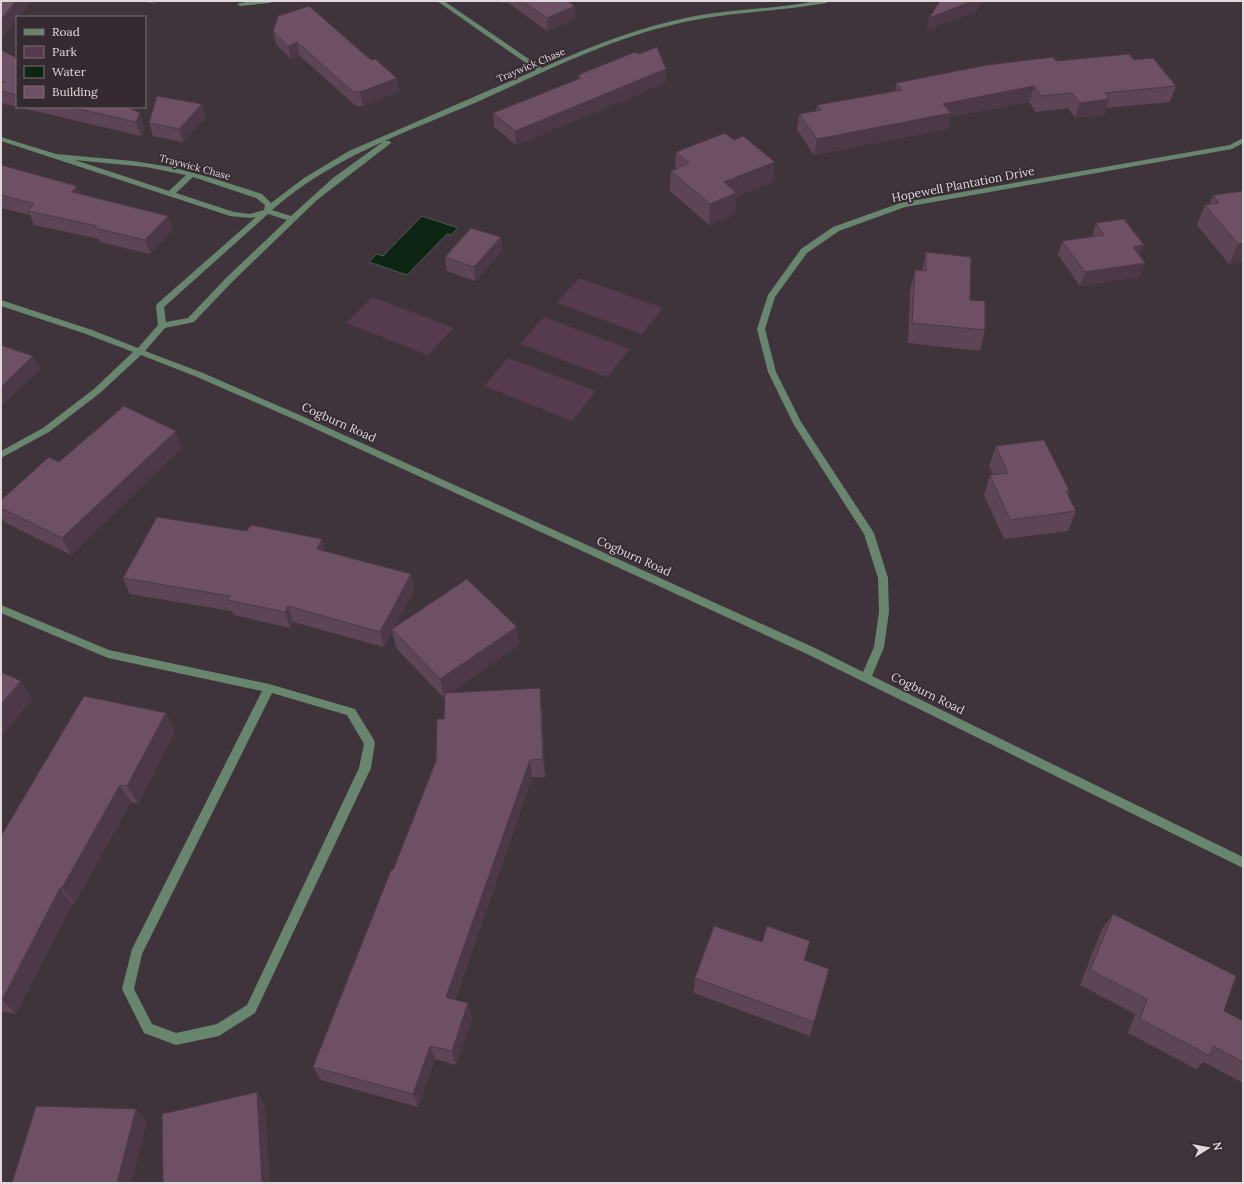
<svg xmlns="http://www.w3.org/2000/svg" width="1244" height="1184" font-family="Lora,serif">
<rect width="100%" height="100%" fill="#3f343b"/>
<path fill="#563a4d" d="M579,278L663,308L642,334L557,303Z
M372,297L454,328L428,355L346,323Z
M544,317L630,349L607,377L520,344Z
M508,358L596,391L572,421L484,386Z"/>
<path fill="#0c2613" stroke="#4c5b50" d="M422,216L458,228L451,235L447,234L407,275L369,262L377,254L383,256Z"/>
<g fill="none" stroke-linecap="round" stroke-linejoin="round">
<path fill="#68856d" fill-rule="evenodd" d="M250,1H273L270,3L240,6L237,4Z
M437,1H444L542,68C591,46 642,26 695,16C735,9 776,9 816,1H829L826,3C776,12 725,12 676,24C606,40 542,73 477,102C405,133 332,157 272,210L291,216L333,178L384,141H390L391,143L317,200L232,282L194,322L165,328L145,351L203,373L302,416L815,648L863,672L874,647L879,612L878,578L864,534L794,425L768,372L757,329L768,295L801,249L833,227L900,203L1230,145L1243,138V143L1232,149L905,207L839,231L807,253L775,297L765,329L776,372L801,422L874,533L888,578L889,612L884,647L872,676L1243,857V868L807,654L296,420L197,377L141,355L100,393L49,432L1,458V451L43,428L94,389L133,352L86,334L1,306V300L92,330L138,348L158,325L156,306L157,304L256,217L250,218L230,216L1,141V137L56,154L133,161L171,167L212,178L262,194L271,203L304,178L349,151L536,70ZM75,160L146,167L186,175L169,191ZM193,177L256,198L265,205L264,210L250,214L234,212L176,193ZM268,214L287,220L226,278L188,318L166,322L164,307Z
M1,605L109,650L269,684L355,709L374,740L375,743L371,768L255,1013L219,1036L176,1045L144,1033L122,989L132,949L262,691L108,658L1,613ZM272,693L347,715L364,744L359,768L247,1005L217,1024L176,1033L152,1024L134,989L142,954Z"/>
</g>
<path fill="#5e4556" d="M140,1H158L154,4Z
M499,1H567L575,19L547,31L507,2L502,4Z
M273,31L371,60L397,78L399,92L363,106H356L300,56L291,59L276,44Z
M1,50L17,58V107L1,103Z
M639,54L666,69L665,83L516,145L494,127L493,113L578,79V75Z
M1134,60L1176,86L1170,102L1106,108L1104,115L1075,118L1068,108L1036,112L1029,102L950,117L948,129L814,155L797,130L799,114L816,111L817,105L895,91L896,83L1056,61Z
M202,104L205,118L183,142L153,136L149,123Z
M18,107H127L140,113L144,127L141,136Z
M676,152L773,182L736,197L735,214L709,225L670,191L671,171L675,169Z
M1,165L77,186L80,194L168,216L173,230L150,254L100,242L99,239L34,225L30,215L1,208Z
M1243,191V262L1229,264L1197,225L1205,205H1209L1213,195Z
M1096,223L1140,256L1145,263L1139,277L1080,286L1058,255L1062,241L1092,237Z
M501,237L502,251L475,281L447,271L445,257Z
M926,252L970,300L985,330L980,351L908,343L910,290L915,270H922Z
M996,446L1069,490L1068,495L1076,511L1068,531L1004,539L984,495L990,475H993L989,466Z
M182,448L71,555L4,522L1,516V500L59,462Z
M326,552L411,574L414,590L394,628L517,627L519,645L452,692L542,706L545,777H532L455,1000L468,1003L472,1018L456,1065L435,1059L418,1107L321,1080L313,1067L393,870L436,761L444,719L445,697L444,698L396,648L392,631L384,647L293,622L290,628L234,615L232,611L130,594L123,578Z
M175,731L138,804L131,802L74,904H72L16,1014L1,1011V836Z
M1113,914L1224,1011L1243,1021V1083L1204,1062L1196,1069L1128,1033L1135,1014L1080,985L1102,929Z
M805,960L814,1022L810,1036L694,993L695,978Z"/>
<path fill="#4c3846" d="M16,1H31L19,17H17V19L1,40V20Z
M154,1H158L154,4Z
M502,1H507V2L502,4Z
M972,1H983L977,11L926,31L929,18Z
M575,6V19L547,31V18Z
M297,42L300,56L291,59L288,46Z
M666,69L665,83L516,145L515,131Z
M397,78L399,92L363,106L360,92Z
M1034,86L1029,102L950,117L948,129L814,155L817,139L943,104Z
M1109,99L1104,115L1075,118L1080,103Z
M202,104L205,118L183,142L179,129Z
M140,113L144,127L141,136L136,122Z
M775,162L773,182L736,197L735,214L709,225L710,204L724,182Z
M77,186L83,200L72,192Z
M168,216L173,230L150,254L145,240Z
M501,237L502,251L475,281L474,267Z
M1243,243V262L1229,264L1238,244Z
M1144,245L1139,259L1133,247Z
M1145,263L1139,277L1080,286L1085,272Z
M33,356L40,369L1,407V387Z
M176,431L182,448L71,555L62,538Z
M322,539L327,554L317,549Z
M411,574L414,590L393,630L392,629V631L384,647L380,632Z
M288,606L293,622L290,628L285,612Z
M517,627L519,645L444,698L440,679Z
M21,681L33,699L1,737V704Z
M540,688L542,706L545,777L543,759Z
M166,713L175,731L138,804L127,786Z
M530,760L532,777L450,1012L446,997Z
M120,785L131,802L74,904L62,888Z
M60,888L72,904L16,1014L2,1000Z
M468,1003L472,1018L456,1065L452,1051Z
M430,1046L435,1059L418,1107L413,1094Z
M257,1092L265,1105L270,1183H262Z
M136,1109L147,1122L132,1183H117Z"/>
<path fill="#6d5064" stroke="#4c3846" d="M1,1H16L1,20Z
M522,1H567L575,6L547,18Z
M940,1H972L929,18Z
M309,6L371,60L375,59L397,78L360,92H353L297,42L288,46L273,31L278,16Z
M657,47L666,69L515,131L493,113L581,78L578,75L635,52L639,54Z
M1,50L17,58V95L1,91V84L4,82L1,81Z
M1129,54L1134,60L1153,58L1176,86L1105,93L1109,99L1080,103L1072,93L1041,96L1034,86L943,104L951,113L817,139L799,114L821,110L817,105L902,90L896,83L987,65L1053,57L1056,61Z
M157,96L202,104L179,129L149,123Z
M70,107H127L140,113L136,122Z
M725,133L734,140L743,136L775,162L724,182L736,193L710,204L671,171L689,163L676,152Z
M1,165L77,186L72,192L168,216L145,240L95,228L97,226L28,211L34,204L1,195Z
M1243,191V243L1238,244L1205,205L1219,203L1213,195Z
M1124,219L1144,245L1133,247L1145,263L1085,272L1062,241L1104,235L1096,223Z
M471,228L501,237L474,267L445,257Z
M926,252L971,257L970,300L985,301V330L912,323L915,270L926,271Z
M1,345L33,356L1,387Z
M124,406L176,431L62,538L1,508V500L49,457L59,462Z
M1044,440L1069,490L1066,491L1076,511L1010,520L990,475L1008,473L996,446Z
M157,517L247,531L251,525L322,539L317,549L411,574L380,632L288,606L285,612L228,600L230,596L123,578Z
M467,579L517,627L440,679L392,629Z
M1,672L21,681L1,704Z
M540,688L543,759L530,760L446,997L468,1003L452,1051L430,1046L413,1094L313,1067L391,870H393L436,761L437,719H444L445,693Z
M84,696L166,713L127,786L120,785L62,888H60L2,1000H1V836Z
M1113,914L1236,976L1224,1011L1243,1021V1062L1213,1046L1210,1056L1140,1019L1147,999L1090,970Z
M714,926L762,942L767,926L810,941L804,960L829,969L814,1022L695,978Z
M257,1092L262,1183H163L162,1114Z
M36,1106L136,1109L117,1183H12Z"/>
<g text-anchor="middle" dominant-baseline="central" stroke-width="3.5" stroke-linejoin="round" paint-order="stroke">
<g font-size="10" fill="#e0d8dd" stroke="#352a31">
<text transform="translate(531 65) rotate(-23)">Traywick Chase</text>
<text transform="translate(195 167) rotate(15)">Traywick Chase</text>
</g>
<g font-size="12" fill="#e0d8dd" stroke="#352a31">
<text transform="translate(963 184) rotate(-11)">Hopewell Plantation Drive</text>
<text transform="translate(339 422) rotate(24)">Cogburn Road</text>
<text transform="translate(634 556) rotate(24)">Cogburn Road</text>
<text transform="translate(928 693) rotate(26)">Cogburn Road</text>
</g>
</g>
<rect width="1244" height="1184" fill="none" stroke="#e0d8dd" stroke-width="4"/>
<rect x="16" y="16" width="130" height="92" fill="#352a31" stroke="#797076"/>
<rect x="24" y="29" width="20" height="6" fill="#68856d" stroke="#797076"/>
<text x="52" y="36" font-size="12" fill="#e0d8dd">Road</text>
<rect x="24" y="46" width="20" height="12" fill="#563a4d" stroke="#797076"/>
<text x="52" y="56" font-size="12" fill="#e0d8dd">Park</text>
<rect x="24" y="66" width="20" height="12" fill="#0c2613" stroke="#797076"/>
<text x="52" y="76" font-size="12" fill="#e0d8dd">Water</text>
<rect x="24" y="86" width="20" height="12" fill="#6d5064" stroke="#797076"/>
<text x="52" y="96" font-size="12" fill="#e0d8dd">Building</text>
<g transform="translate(1208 1148) rotate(79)" stroke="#352a31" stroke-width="3" paint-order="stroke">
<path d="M0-3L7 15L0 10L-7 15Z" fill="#e0d8dd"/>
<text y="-6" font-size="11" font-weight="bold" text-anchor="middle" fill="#e0d8dd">N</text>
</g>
</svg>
